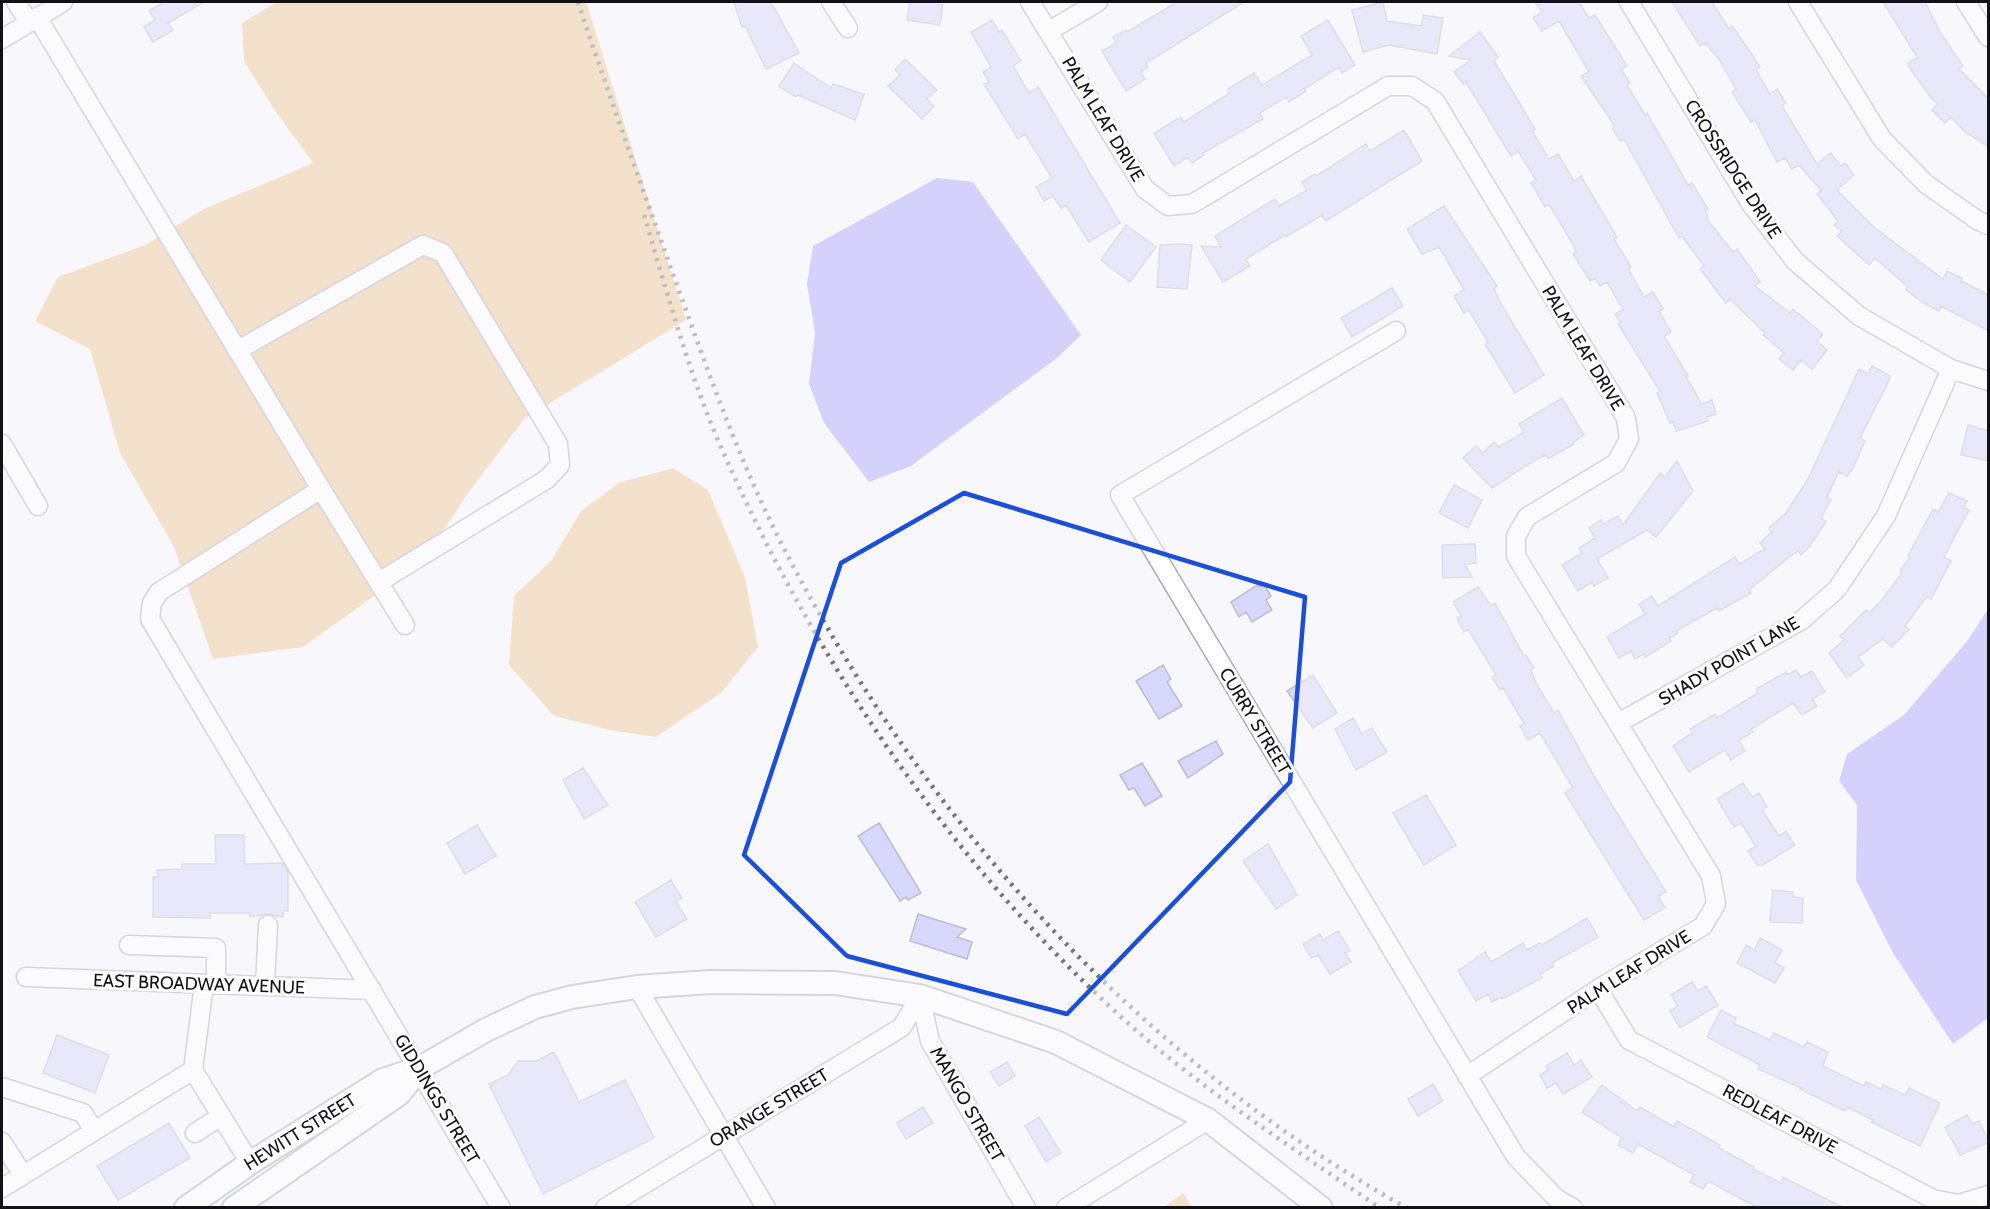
<svg xmlns="http://www.w3.org/2000/svg" width="1990" height="1209" font-family="Cabin,sans-serif">
<rect width="100%" height="100%" fill="#f8f8fc"/>
<path fill="#f0c591" d="M277,2H586L686,320L524,419L468,493L424,560L303,647L213,659L174,547L120,453L90,349L35,321L58,277L145,245L204,209L313,163L276,112L244,61L242,23Z
M673,468L708,490L745,577L758,647L722,692L656,737L610,730L554,716L509,665L514,596L552,560L581,511L619,483Z
M1183,1193L1192,1207H1165Z"/>
<path fill="#a9a3fc" d="M937,178L973,182L1081,335L1057,358L911,466L869,482L824,423L809,384L815,332L807,284L813,246Z
M1988,609V1018L1953,1044L1893,953L1856,880L1857,805L1839,781L1847,754L1904,715L1968,640Z"/>
<path fill="#d7d6fb" stroke="#bdbdd0" stroke-width="1.5" d="M164,2H204L168,23L173,30L153,42L144,27L155,20L149,11Z
M734,2H771L799,53L766,69L745,26L742,27Z
M910,2H943L940,25L907,20Z
M1177,2H1244L1146,63L1148,67L1141,72L1145,79L1126,91L1102,51L1116,43L1113,37L1126,30L1127,32Z
M1383,2L1387,21L1422,26L1423,15L1443,18L1437,54L1389,45L1363,52L1352,10Z
M1535,2H1579L1589,18L1595,15L1627,66L1621,69L1630,83L1627,85L1645,115L1647,113L1688,185L1692,183L1708,209L1705,210L1708,216L1706,218L1733,252L1737,249L1754,273L1760,282L1755,286L1790,313L1793,309L1823,334L1817,341L1827,350L1812,369L1801,360L1793,370L1779,359L1784,353L1763,335L1765,333L1730,299L1726,303L1700,269L1704,266L1682,236L1679,238L1624,139L1620,141L1612,128L1615,126L1581,76L1589,72L1559,21L1542,31L1533,18L1542,12Z
M1672,2H1712L1729,29L1732,26L1751,53L1760,67L1756,70L1770,94L1777,89L1786,103L1782,106L1817,164L1831,153L1841,166L1845,163L1854,175L1837,190L1875,228L1943,279L1947,271L1962,278L1961,281L1989,295V331L1941,306L1939,311L1922,302L1906,290L1908,287L1875,258L1869,265L1837,236L1842,231L1834,225L1838,221L1817,194L1821,190L1799,165L1792,169L1785,158L1777,162L1755,120L1751,122L1732,92L1736,89L1719,59L1705,43L1700,46Z
M1883,2H1925L1940,32L1963,66L1959,69L1989,99V147L1965,132L1951,117L1945,123L1932,110L1938,104L1931,98L1907,64L1917,57Z
M992,20L999,32L1002,30L1021,61L1013,66L1029,93L1038,87L1120,223L1089,242L1066,205L1061,208L1053,196L1044,201L1036,187L1052,178L1025,134L1018,139L984,84L989,82L983,72L991,67L971,32Z
M1328,20L1355,65L1342,73L1339,67L1304,89L1306,91L1289,102L1286,97L1260,113L1263,119L1203,153L1204,155L1192,163L1188,157L1174,166L1154,133L1181,117L1184,122L1230,93L1228,89L1254,73L1262,85L1312,55L1301,36Z
M1480,32L1498,57L1494,61L1535,129L1532,131L1549,159L1558,154L1574,181L1581,176L1617,237L1614,239L1631,267L1628,269L1644,297L1653,292L1663,309L1659,311L1671,332L1664,336L1688,376L1686,377L1702,404L1712,400L1716,414L1707,417L1708,421L1676,431L1673,422L1670,423L1657,393L1660,391L1618,324L1621,323L1615,314L1623,310L1607,282L1600,286L1595,278L1590,281L1573,254L1576,252L1572,243L1549,204L1545,207L1531,183L1536,180L1518,151L1511,156L1466,82L1463,84L1454,72L1471,60L1449,56Z
M905,59L937,90L927,99L934,106L922,119L888,86L900,75L895,70Z
M794,63L831,88L833,84L864,94L855,120L798,95L796,97L779,86Z
M1404,130L1422,161L1326,221L1322,215L1286,237L1285,235L1246,259L1250,266L1223,282L1201,246L1221,247L1215,236L1275,199L1279,206L1307,190L1302,182L1315,174L1316,176L1366,144L1370,151Z
M1444,206L1497,286L1494,289L1501,304L1544,375L1515,393L1485,344L1488,342L1469,310L1464,313L1454,296L1464,290L1439,247L1422,254L1407,229Z
M1126,225L1156,247L1130,282L1101,260Z
M1178,244L1192,245L1187,289L1157,287L1160,245Z
M1392,288L1403,306L1352,337L1341,318Z
M1872,366L1890,376L1887,385L1860,438L1865,441L1853,468L1847,476L1839,472L1827,497L1831,499L1821,518L1826,522L1809,547L1801,555L1798,551L1788,558L1749,590L1751,593L1719,611L1717,608L1676,631L1678,633L1669,638L1671,641L1645,657L1644,654L1635,659L1631,651L1619,658L1607,637L1645,614L1639,604L1652,596L1658,606L1735,557L1739,564L1765,549L1760,543L1772,532L1769,528L1786,513L1808,479L1859,369L1868,374Z
M1562,398L1584,435L1573,442L1574,444L1548,459L1546,455L1535,460L1492,488L1463,458L1476,446L1483,453L1494,442L1499,447L1524,432L1519,424Z
M1968,425L1989,431V461L1961,455Z
M1677,461L1693,491L1656,537L1647,530L1597,559L1608,578L1594,586L1592,582L1578,591L1562,565L1582,553L1579,548L1595,538L1589,528L1601,520L1603,524L1618,516L1623,525L1660,473L1665,477Z
M1454,485L1482,500L1468,528L1439,513Z
M1949,493L1967,501L1964,508L1969,510L1944,557L1951,561L1931,599L1927,596L1905,626L1909,629L1892,647L1883,639L1858,657L1864,665L1847,678L1829,653L1844,640L1840,636L1866,610L1869,613L1881,601L1902,573L1900,571L1910,557L1908,556L1933,509L1938,512Z
M1475,544L1476,563L1465,564L1472,577L1443,578L1442,545Z
M1264,584L1271,596L1266,600L1272,610L1252,622L1246,612L1239,617L1231,602L1257,585L1258,587Z
M1478,587L1491,606L1495,603L1524,656L1526,655L1534,668L1531,670L1537,685L1554,713L1558,710L1594,776L1666,892L1658,896L1665,908L1644,920L1565,793L1573,788L1540,733L1528,740L1520,726L1524,723L1503,688L1500,690L1492,677L1496,675L1468,629L1464,632L1457,619L1461,616L1453,602Z
M1163,665L1171,679L1167,682L1182,706L1159,719L1136,681Z
M1796,670L1801,677L1812,671L1825,692L1812,699L1817,706L1802,715L1793,703L1751,729L1753,732L1739,740L1745,751L1731,760L1725,750L1689,772L1673,746L1692,733L1690,729L1715,714L1717,718L1758,693L1756,689L1786,672L1787,675Z
M1313,675L1337,713L1313,728L1287,691Z
M1353,718L1362,734L1372,728L1387,752L1356,770L1335,729Z
M1216,741L1223,754L1188,778L1178,761Z
M1142,763L1162,796L1145,806L1134,788L1129,790L1120,775Z
M583,768L608,805L584,819L563,780Z
M1743,783L1752,797L1759,793L1767,807L1762,810L1779,836L1786,831L1795,845L1763,865H1757L1748,851L1756,846L1741,823L1734,827L1717,799Z
M1426,795L1456,845L1424,865L1393,813Z
M879,823L921,893L908,900L906,897L900,901L858,836Z
M477,825L496,856L465,874L447,843Z
M215,835H244L245,864L282,863L288,872V911H283V917L268,914L250,917V913H210V918L153,917V877H158L157,870L182,869V864H216Z
M1268,844L1297,895L1276,909L1243,861Z
M671,880L682,898L676,902L687,919L656,937L635,902Z
M1773,890L1793,892V897L1803,898L1802,923L1770,922Z
M918,914L966,929L957,937L972,942L967,959L910,941Z
M1587,918L1598,937L1552,963L1554,966L1540,974L1542,978L1502,999L1501,997L1492,1002L1488,994L1476,1001L1458,971L1485,952L1491,962L1523,943L1527,950L1540,943L1542,945Z
M1338,931L1350,951L1345,953L1351,962L1330,974L1318,955L1311,958L1303,944L1320,934L1323,940Z
M1760,938L1782,950L1775,963L1784,968L1775,983L1737,963L1746,945L1754,950Z
M1692,982L1698,991L1706,986L1718,1005L1680,1028L1670,1011L1678,1006L1671,995Z
M1721,1010L1736,1018L1733,1023L1770,1040L1774,1033L1804,1047L1807,1042L1828,1052L1823,1066L1864,1086L1866,1082L1881,1089L1883,1085L1905,1095L1909,1088L1940,1103L1920,1146L1871,1122L1873,1120L1847,1107L1845,1111L1800,1089L1801,1088L1758,1069L1760,1065L1707,1037Z
M57,1035L109,1055L95,1093L43,1073Z
M554,1052L579,1102L625,1080L654,1138L543,1194L489,1084L508,1075L518,1061H536Z
M1567,1053L1574,1065L1581,1060L1592,1077L1563,1094L1556,1083L1547,1088L1540,1075L1548,1070L1546,1066Z
M1007,1062L1015,1076L999,1086L990,1072Z
M1433,1084L1443,1101L1418,1116L1408,1099Z
M1602,1085L1637,1111L1640,1107L1674,1127L1677,1121L1720,1145L1719,1148L1754,1167L1753,1169L1781,1183L1783,1177L1844,1208H1758L1708,1181L1703,1189L1690,1182L1694,1175L1638,1144L1633,1153L1618,1145L1622,1138L1582,1112Z
M923,1107L933,1123L906,1139L897,1123Z
M1967,1115L1972,1124L1979,1121L1989,1142L1960,1155L1945,1127Z
M1039,1117L1061,1153L1046,1162L1025,1126Z
M169,1123L190,1158L118,1200L97,1166Z"/>
<g fill="none" stroke-linecap="round" stroke-linejoin="round">
<g stroke="#abaabd" stroke-width="21">
<path id="minor" d="M16,2L29,22
M831,2L848,28
M1030,2L1145,189L1168,206L1192,204L1388,86H1412L1435,101L1626,418L1629,439L1616,463L1527,517L1516,536V556L1711,876L1716,904L1703,926L1598,989L1467,1076
M1629,2L1751,204L1795,261L1859,316L1951,369L1988,381
M1798,2L1882,139L1926,184L1977,220L1988,225
M1966,2L1988,37
M37,17L321,489
M1049,31L1098,2
M2,39L63,2
M1396,331L1120,495L1516,1157L1557,1199L1573,1208
M238,350L423,245L443,253L558,444L560,465L547,479L379,582
M2,444L38,506
M405,625L321,489L159,592L152,603L150,619L501,1208
M1618,723L1802,620L1837,589L1886,516L1951,369
M129,945L216,948V984
M26,977L372,990
M265,986L268,925
M637,987L766,1208
M1598,989L1629,1040L1933,1199L1958,1204L1988,1195
M920,996L930,1041L1026,1208
M193,1070L204,984
M2,1087L83,1113L94,1131
M195,1133L221,1116
M2,1142L23,1175
M2,1188L193,1070L250,1163
M605,1208L902,1027L920,996
M1066,1208L1208,1120"/>
</g>
<g stroke="#abaabd" stroke-width="26">
<path id="major" d="M186,1208L250,1163L383,1080L420,1068L486,1030L535,1007L572,997L637,987L710,982L835,983L920,996L1056,1042L1208,1120L1321,1208
M234,1208L399,1094L419,1069"/>
</g>
<use href="#minor" stroke="#fff" stroke-width="18"/>
<use href="#major" stroke="#fff" stroke-width="22"/>
<path stroke="#75757a" stroke-width="4.5" stroke-dasharray="3 6" stroke-linecap="butt" d="M578,2C607,90 639,178 670,266C706,365 740,466 790,560C929,826 1143,1061 1407,1208
M644,215C667,292 688,371 720,445C814,659 946,857 1119,1015C1199,1088 1290,1146 1380,1208"/>
</g>
<path d="M0 0H1990V1209H0ZM964,493L1305,597L1290,782L1067,1014L847,956L744,855L841,563Z" fill="#f8f8fc" fill-opacity=".55" fill-rule="evenodd"/>
<path fill="none" stroke="#1d4ed8" stroke-width="4.5" stroke-linejoin="round" d="M964,493L1305,597L1290,782L1067,1014L847,956L744,855L841,563Z"/>
<g text-anchor="middle" dominant-baseline="central" stroke-width="6" stroke-linejoin="round" paint-order="stroke">
<g font-size="18" fill="#121118" stroke="#fff">
<text transform="translate(1103 119) rotate(59)">PALM LEAF DRIVE</text>
<text transform="translate(1733 169) rotate(57)">CROSSRIDGE DRIVE</text>
<text transform="translate(1583 348) rotate(59)">PALM LEAF DRIVE</text>
<text transform="translate(1729 661) rotate(-30)">SHADY POINT LANE</text>
<text transform="translate(1255 721) rotate(59)">CURRY STREET</text>
<text transform="translate(1629 972) rotate(-32)">PALM LEAF DRIVE</text>
<text transform="translate(199 984) rotate(2)">EAST BROADWAY AVENUE</text>
<text transform="translate(437 1099) rotate(59)">GIDDINGS STREET</text>
<text transform="translate(967 1104) rotate(60)">MANGO STREET</text>
<text transform="translate(769 1108) rotate(-31)">ORANGE STREET</text>
<text transform="translate(1780 1119) rotate(28)">REDLEAF DRIVE</text>
<text transform="translate(300 1132) rotate(-32)">HEWITT STREET</text>
</g>
</g>
<rect width="1990" height="1209" fill="none" stroke="#121118" stroke-width="6"/>
</svg>
